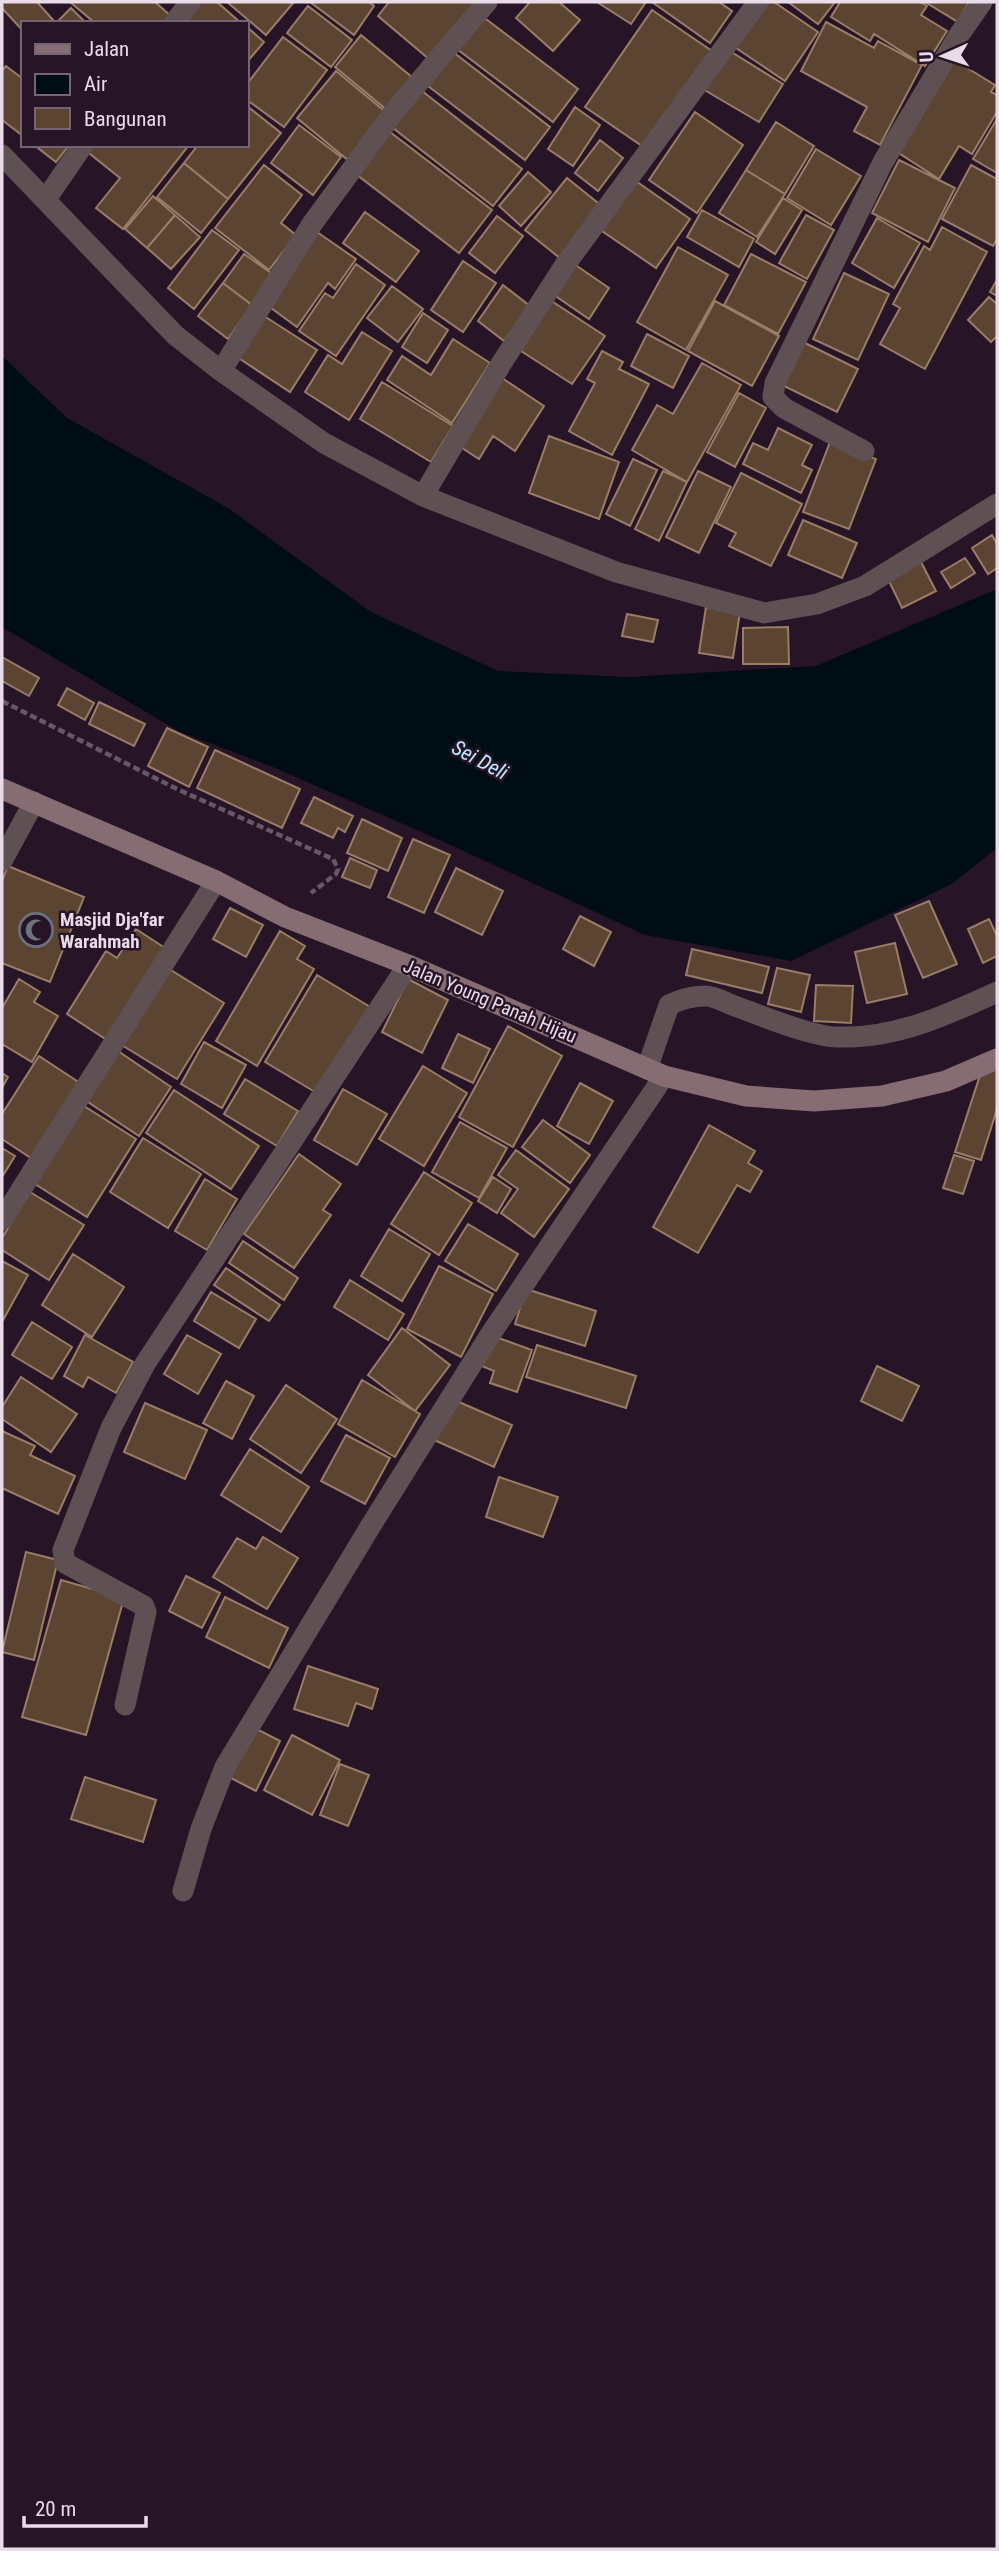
<svg xmlns="http://www.w3.org/2000/svg" width="999" height="2551" font-family="'Roboto Condensed',sans-serif">
<rect width="100%" height="100%" fill="#281427"/>
<path fill="#000d14" d="M2,356L67,418L228,508L371,612L498,671L629,677L816,666L997,589V848L952,884L791,961L645,935L442,841L273,767L180,732L2,627Z"/>
<path fill="#5c4432" stroke="#997d67" stroke-width="2" d="M2,2H37L54,21L23,23V31L2,8Z
M70,2H155L171,16L165,23H95Z
M193,2H217L241,23H175Z
M227,2H294L266,35Z
M310,2H369L374,6L354,35Z
M389,2H475L429,59L378,16Z
M530,2H559L580,20L553,51L516,18Z
M597,2H646L631,24Z
M652,2H719L732,11L710,43Z
M762,2H774L818,32L785,81L733,46Z
M788,2H835L818,24Z
M840,2H920L927,6L921,15L947,31L925,66L874,34L870,41L831,17Z
M925,2H969L958,22Z
M308,6L352,40L331,67L287,33Z
M71,8L86,23H56Z
M652,10L712,51L645,148L585,107Z
M482,16L578,89L553,122L457,49Z
M826,22L874,48L878,41L922,65L880,145L854,131L867,107L801,71Z
M247,27L264,42L247,62Z
M361,35L413,78L387,110L335,67Z
M283,37L327,70L284,127L247,100V84Z
M725,48L783,84L759,122L701,88Z
M453,52L550,127L525,160L428,86Z
M951,58L995,85L991,92L997,95V112L972,154L959,146L939,179L894,150Z
M6,66L23,79V136L2,120V71Z
M336,71L388,114L349,161L297,118Z
M422,91L522,169L493,206L393,128Z
M247,106L281,133L228,199L184,163L198,145H247Z
M575,107L600,125L573,166L548,149Z
M695,112L743,145L697,213L649,180Z
M997,119V173L973,159Z
M776,122L814,146L785,194L746,170Z
M299,125L341,157L313,195L271,163Z
M390,132L492,210L459,253L357,175Z
M600,140L623,158L598,191L575,173Z
M34,145H69L56,162Z
M88,145H189L123,229L96,208L120,178L85,150Z
M816,149L861,176L831,225L787,198Z
M899,160L955,188L928,242L872,213Z
M184,163L228,199L201,233L157,197Z
M264,165L302,195L281,223L296,235L269,270L215,228Z
M971,165L997,179V239L993,246L942,219Z
M746,170L785,194L757,237L719,213Z
M528,172L551,192L521,226L499,206Z
M567,178L603,207L561,259L525,230Z
M633,179L690,219L656,268L599,229Z
M153,196L175,215L147,248L125,229Z
M783,198L802,210L775,254L756,242Z
M702,210L754,239L739,267L687,237Z
M365,212L419,251L396,282L343,243Z
M175,215L200,237L171,269L147,248Z
M806,215L834,230L807,279L779,263Z
M497,216L523,236L495,273L469,253Z
M877,218L920,243L894,288L852,263Z
M942,227L987,252L925,369L880,344L900,308L893,304L924,246L930,250Z
M212,230L239,250L194,309L168,288Z
M317,232L356,259L335,289L328,283L297,327L267,305Z
M678,247L728,275L686,350L637,322Z
M244,254L274,275L252,305L223,283Z
M751,254L806,282L778,334L724,305Z
M463,261L496,283L463,332L431,310Z
M356,264L385,285L336,356L299,331L325,293L333,298Z
M574,264L609,288L589,319L554,295Z
M844,273L889,294L858,360L813,339Z
M997,280V296L990,292Z
M223,283L252,305L228,339L198,316Z
M503,285L530,306L504,341L478,321Z
M392,286L423,309L398,342L367,318Z
M989,297L997,304V336L991,342L968,320Z
M550,300L605,336L572,384L518,349Z
M715,301L779,336L752,386L688,351Z
M423,313L448,330L427,363L402,347Z
M261,314L317,350L290,392L234,355Z
M362,332L392,351L349,420L305,392L328,355L342,364Z
M647,334L689,356L673,388L631,366Z
M453,339L490,363L452,423L387,380L402,356L431,375Z
M803,342L858,369L837,412L782,385Z
M602,351L623,362L619,369L649,384L612,455L569,431L595,383L587,379Z
M702,363L741,385L687,482L632,450L657,405L673,414Z
M502,378L544,406L515,451L493,436L479,459L459,446Z
M382,382L453,426L431,462L360,419Z
M739,393L766,408L735,467L707,452Z
M778,428L812,445L802,465L812,470L801,493L743,464L753,443L768,450Z
M549,436L619,462L599,519L529,493Z
M830,442L876,459L849,529L803,512Z
M633,459L657,470L630,526L606,514Z
M663,471L687,482L659,541L635,529Z
M698,471L731,487L699,553L666,537Z
M741,473L802,504L771,566L729,546L736,533L716,523Z
M803,520L857,543L842,578L788,555Z
M992,535L997,544V568L988,574L972,548Z
M965,558L975,573L951,588L941,572Z
M920,560L936,591L902,608L887,577Z
M706,607L740,612L733,658L699,653Z
M627,614L658,620L653,642L622,636Z
M788,627L789,664H743V628Z
M2,657L39,678L29,696L2,681Z
M67,688L94,703L85,720L58,705Z
M99,702L145,724L134,746L89,724Z
M167,728L208,747L189,787L148,766Z
M215,750L300,789L282,828L197,788Z
M314,797L353,816L345,832L338,828L333,838L301,823Z
M362,819L402,838L388,871L347,853Z
M413,839L450,855L424,913L388,897Z
M350,858L377,870L370,888L342,877Z
M8,866L84,897L50,982L2,963V881Z
M456,868L503,891L482,935L435,912Z
M929,901L957,964L923,978L895,915Z
M230,908L263,925L246,957L213,939Z
M580,916L611,932L594,966L563,949Z
M989,919L997,936V956L983,963L968,929Z
M136,929L165,948L107,1040L67,1014L106,951L117,958Z
M280,931L305,946L297,959L314,969L257,1066L216,1041Z
M895,943L907,994L867,1003L855,952Z
M692,949L769,967L762,993L686,975Z
M166,967L224,1003L177,1079L120,1044Z
M777,968L810,975L801,1012L768,1004Z
M317,975L372,1008L320,1095L265,1062Z
M19,979L40,992L34,1002L58,1016L32,1062L2,1044V1008Z
M408,979L448,1000L422,1053L382,1032Z
M816,985L853,986L851,1023L814,1021Z
M508,1026L562,1056L513,1147L459,1117Z
M458,1034L490,1049L473,1083L442,1068Z
M204,1042L246,1065L222,1108L181,1084Z
M115,1049L171,1087L139,1136L82,1098Z
M39,1056L83,1085L34,1160L2,1139V1114Z
M423,1066L467,1093L424,1166L379,1139Z
M983,1066L997,1070V1109L981,1160L955,1152Z
M2,1073L8,1077L2,1088Z
M245,1079L298,1111L277,1146L224,1114Z
M580,1083L613,1101L589,1144L557,1126Z
M343,1089L387,1114L357,1165L314,1140Z
M174,1090L259,1146L231,1189L146,1133Z
M84,1106L136,1139L87,1217L35,1184Z
M543,1120L590,1155L570,1183L522,1147Z
M460,1122L507,1148L479,1198L432,1172Z
M709,1125L755,1151L748,1163L762,1171L750,1192L737,1185L698,1253L653,1227Z
M143,1138L201,1174L168,1228L110,1192Z
M2,1148L15,1156L2,1177Z
M516,1150L569,1189L534,1237L501,1213L518,1189L498,1175Z
M299,1154L341,1184L323,1210L331,1215L294,1268L244,1234Z
M954,1155L974,1161L963,1194L943,1188Z
M424,1172L472,1203L439,1255L391,1224Z
M493,1177L511,1189L497,1213L478,1201Z
M205,1179L237,1199L207,1250L175,1231Z
M30,1192L84,1225L49,1280L2,1250V1238Z
M468,1224L518,1254L496,1291L445,1261Z
M389,1229L430,1254L402,1301L361,1276Z
M243,1241L298,1278L284,1300L229,1263Z
M73,1254L124,1287L92,1337L42,1305Z
M2,1261L28,1275L2,1322Z
M439,1266L493,1294L461,1357L407,1329Z
M226,1268L280,1305L269,1321L214,1285Z
M350,1280L404,1314L388,1340L334,1307Z
M526,1289L596,1311L585,1346L515,1324Z
M211,1292L256,1319L239,1348L194,1321Z
M32,1322L72,1347L52,1379L12,1355Z
M402,1328L450,1365L415,1411L368,1375Z
M85,1335L133,1362L116,1393L88,1377L83,1387L64,1376Z
M187,1335L221,1354L198,1394L164,1374Z
M493,1336L532,1350L517,1392L490,1383L494,1371L482,1366Z
M537,1345L636,1376L626,1408L526,1377Z
M877,1366L919,1386L902,1421L861,1401Z
M21,1377L77,1414L51,1452L2,1419V1407Z
M362,1380L420,1414L395,1457L338,1424Z
M226,1381L254,1396L232,1439L203,1423Z
M286,1385L337,1419L301,1473L250,1439Z
M452,1399L512,1425L494,1467L434,1440Z
M145,1403L207,1430L185,1479L124,1452Z
M2,1431L35,1446L30,1455L75,1476L58,1514L2,1488Z
M346,1435L390,1458L365,1504L321,1481Z
M250,1449L309,1487L281,1532L221,1495Z
M499,1477L558,1497L543,1537L486,1517Z
M263,1537L298,1558L267,1609L213,1577L237,1538L256,1549Z
M26,1552L58,1560L34,1660L2,1652Z
M186,1576L220,1593L202,1628L169,1611Z
M61,1580L124,1598L86,1735L22,1717Z
M225,1597L288,1628L269,1668L206,1637Z
M308,1666L378,1689L372,1709L356,1703L348,1726L294,1709Z
M253,1727L280,1741L256,1791L229,1777Z
M292,1735L340,1760L312,1815L264,1790Z
M340,1764L369,1775L348,1826L320,1815Z
M85,1777L156,1800L143,1842L71,1819Z"/>
<g fill="none" stroke-linecap="round" stroke-linejoin="round">
<path stroke="#695768" stroke-width="4.5" stroke-dasharray="7 3.5" stroke-linecap="butt" d="M2,701L179,790L333,859L338,869L336,874L311,893"/>
<path stroke="#5f5053" stroke-width="21" d="M174,23L190,2
M2,155L175,335L221,371L324,443L423,496L616,572L764,613L817,604L865,586L997,504
M46,199L83,145
M221,371L312,224L396,109L487,2
M864,451L784,408L773,397L775,383L883,162L959,35L982,2
M423,496L501,364L565,265L758,2
M2,861L34,802
M647,1069L669,1005C681,999 691,996 705,996C715,996 726,1003 735,1006C762,1016 810,1036 838,1037C895,1039 947,1015 997,992
M2,1220L216,881
M125,1705L146,1612L144,1606L65,1563L63,1550L111,1428L145,1364L408,965
M183,1891L201,1829L225,1767L370,1527L490,1335L664,1076"/>
<path stroke="#866d73" stroke-width="21" d="M2,789L216,881L285,917L408,965L664,1076L746,1096L814,1101L882,1096L946,1081L997,1059"/>
</g>
<defs>
<g id="mosque-ring" transform="scale(1.75)"><circle r="9.5" fill="#281427" stroke="#6b7280" stroke-width="1.5"/><path d="M3.5-4.9A6 6 0 1 0 3.5 4.9A5 5 0 1 1 3.5-4.9Z" fill="#6b7280"/></g>
</defs>
<g fill-rule="evenodd">
<use href="#mosque-ring" x="36" y="930"/>
</g>
<g text-anchor="middle" dominant-baseline="central" stroke-width="5" stroke-linejoin="round" paint-order="stroke">
<g font-size="19" font-weight="bold" fill="#e9dbe8" stroke="#281427" text-anchor="start">
<text x="60" y="919">Masjid Dja'far<tspan x="60" dy="22">Warahmah</tspan></text>
</g>
<g font-size="19" fill="#e9dbe8" stroke="#281427">
<text transform="translate(490 1001) rotate(23)">Jalan Young Panah Hijau</text>
</g>
<g font-size="21" font-style="italic" fill="#b8ecfe" stroke="#281427">
<text transform="translate(480 760) rotate(28)">Sei Deli</text>
</g>
</g>
<rect width="999" height="2551" fill="none" stroke="#e9dbe8" stroke-width="7"/>
<rect x="21" y="21" width="228" height="126" fill="#281427" stroke="#756474" stroke-width="2"/>
<rect x="35" y="44" width="35" height="10" fill="#866d73" stroke="#756474" stroke-width="2"/>
<text x="84" y="56" font-size="21" fill="#e9dbe8">Jalan</text>
<rect x="35" y="74" width="35" height="21" fill="#000d14" stroke="#756474" stroke-width="2"/>
<text x="84" y="91" font-size="21" fill="#e9dbe8">Air</text>
<rect x="35" y="108" width="35" height="21" fill="#5c4432" stroke="#756474" stroke-width="2"/>
<text x="84" y="126" font-size="21" fill="#e9dbe8">Bangunan</text>
<g transform="translate(943 56) rotate(267)" stroke="#281427" stroke-width="5" paint-order="stroke">
<path d="M0-5L12 26L0 18L-12 26Z" fill="#e9dbe8"/>
<text y="-10" font-size="19" font-weight="bold" text-anchor="middle" fill="#e9dbe8">U</text>
</g>
<path d="M24 2516v10h122v-10" fill="none" stroke="#e9dbe8" stroke-width="3.5"/>
<text x="35" y="2516" font-size="21" fill="#e9dbe8" stroke="#281427" stroke-width="5" paint-order="stroke">20 m</text>
</svg>
